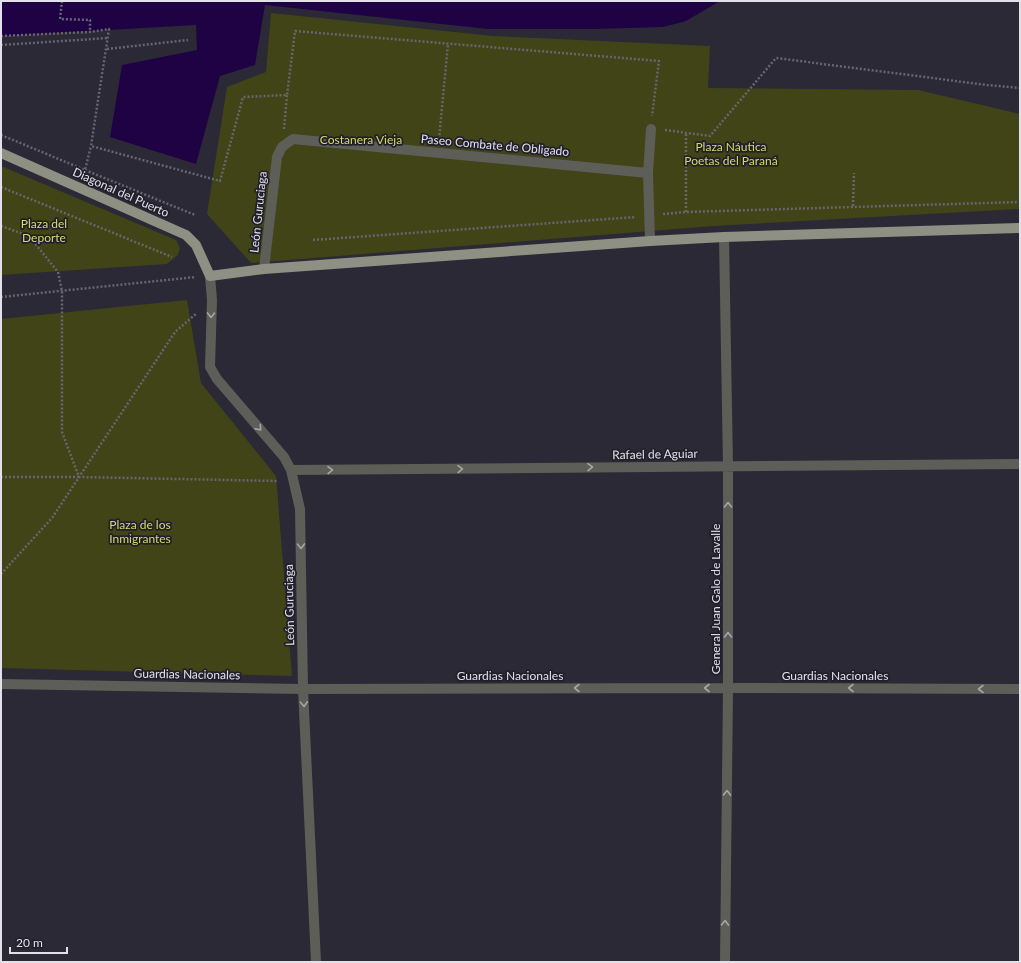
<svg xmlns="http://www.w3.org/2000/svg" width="1021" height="963" font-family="Lato,sans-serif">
<rect width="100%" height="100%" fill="#2b2935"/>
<path fill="#414417" d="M271,13L493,36L710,46L708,88L918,90L1020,114V209L713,226L251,263L207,214L227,87L266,72Z
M1,166L176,240L180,248L178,255L167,264L1,275Z
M187,300L201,383L276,476L292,676L1,668V319Z"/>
<path fill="#1e0244" d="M1,1H720L686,21L663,27L594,29H488L265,5L255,65L220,76L196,164L110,137L122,65L197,50L196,25L1,36Z"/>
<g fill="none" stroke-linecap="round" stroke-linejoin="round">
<path stroke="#67656f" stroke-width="2.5" stroke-dasharray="2 2" stroke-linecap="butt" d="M62,1L60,19L90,20V32
M1,36L90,32L109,29L91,146L220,181L243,97L287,95L295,31L659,61L652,116
M1,45L108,38
M107,49L188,40
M284,129L287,95
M665,130L710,136L776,58L987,85L1020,88
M1,135L85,170L91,146
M439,139L448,44
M85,170L195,215
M1,187L172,257
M853,206L854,173
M686,212V133
M663,214L686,212L1020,202
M1,226L29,236L58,272L62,291V432L79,477L278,481
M313,240L636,217
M1,297L196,277
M1,477H79
M1,574L52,518L175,332L197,313"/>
<path stroke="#5d5e57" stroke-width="10" d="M724,237L728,466V688L725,962
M650,241L648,173L651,129
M264,269L277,157L282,147L293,139L648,173
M210,276L212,300L210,367L217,379L284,457L291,470L300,509L303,689L316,962
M291,470L1020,464
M1,684L303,689L728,688L1020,689"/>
<path stroke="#8e9083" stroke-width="10" d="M1,153L186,235L196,245L210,276L264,269L650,241L724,237L1020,228"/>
</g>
<defs><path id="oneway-chevron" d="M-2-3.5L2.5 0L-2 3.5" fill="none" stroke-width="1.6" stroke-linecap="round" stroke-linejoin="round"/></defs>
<g stroke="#a6a6a7">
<use href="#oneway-chevron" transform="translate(211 315) rotate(91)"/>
<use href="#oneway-chevron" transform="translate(259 428) rotate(49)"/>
<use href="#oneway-chevron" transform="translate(590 467) rotate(-1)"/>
<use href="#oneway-chevron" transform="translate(460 469) rotate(-1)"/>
<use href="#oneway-chevron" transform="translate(330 470) rotate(-1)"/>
<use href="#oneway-chevron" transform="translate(728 505) rotate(-90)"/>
<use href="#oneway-chevron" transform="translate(301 546) rotate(89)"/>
<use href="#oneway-chevron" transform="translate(728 635) rotate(-90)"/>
<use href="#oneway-chevron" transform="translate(577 688) rotate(180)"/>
<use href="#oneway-chevron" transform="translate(707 688) rotate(180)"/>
<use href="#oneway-chevron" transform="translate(851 688) rotate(-180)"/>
<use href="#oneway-chevron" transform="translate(981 689) rotate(-180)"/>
<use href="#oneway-chevron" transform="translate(304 704) rotate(87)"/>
<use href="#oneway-chevron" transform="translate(727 793) rotate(-89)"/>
<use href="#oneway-chevron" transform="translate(725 923) rotate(-89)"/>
</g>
<g text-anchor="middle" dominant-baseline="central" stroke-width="3.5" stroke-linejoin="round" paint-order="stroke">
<g font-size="12" fill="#d3dc67" stroke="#211f2b">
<text x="361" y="139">Costanera Vieja</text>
<text x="731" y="146">Plaza Náutica<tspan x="731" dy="14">Poetas del Paraná</tspan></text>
<text x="44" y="223">Plaza del<tspan x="44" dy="14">Deporte</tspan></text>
<text x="140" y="524">Plaza de los<tspan x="140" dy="14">Inmigrantes</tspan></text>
</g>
<g font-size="12" fill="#e2e0e8" stroke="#211f2b">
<text transform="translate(495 145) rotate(5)">Paseo Combate de Obligado</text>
<text transform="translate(121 192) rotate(24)">Diagonal del Puerto</text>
<text transform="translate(258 212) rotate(-84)">León Guruciaga</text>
<text transform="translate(655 454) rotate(-1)">Rafael de Aguiar</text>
<text transform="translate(715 599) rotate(-90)">General Juan Galo de Lavalle</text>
<text transform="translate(289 605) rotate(-91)">León Guruciaga</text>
<text transform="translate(187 674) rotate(1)">Guardias Nacionales</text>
<text x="510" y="675">Guardias Nacionales</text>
<text x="835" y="675">Guardias Nacionales</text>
</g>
</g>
<rect width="1021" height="963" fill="none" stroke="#e2e0e8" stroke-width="4"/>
<path d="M10 947v6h57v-6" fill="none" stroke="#e2e0e8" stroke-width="2"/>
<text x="16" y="947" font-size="12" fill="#e2e0e8" stroke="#211f2b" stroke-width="3" paint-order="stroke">20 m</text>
</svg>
